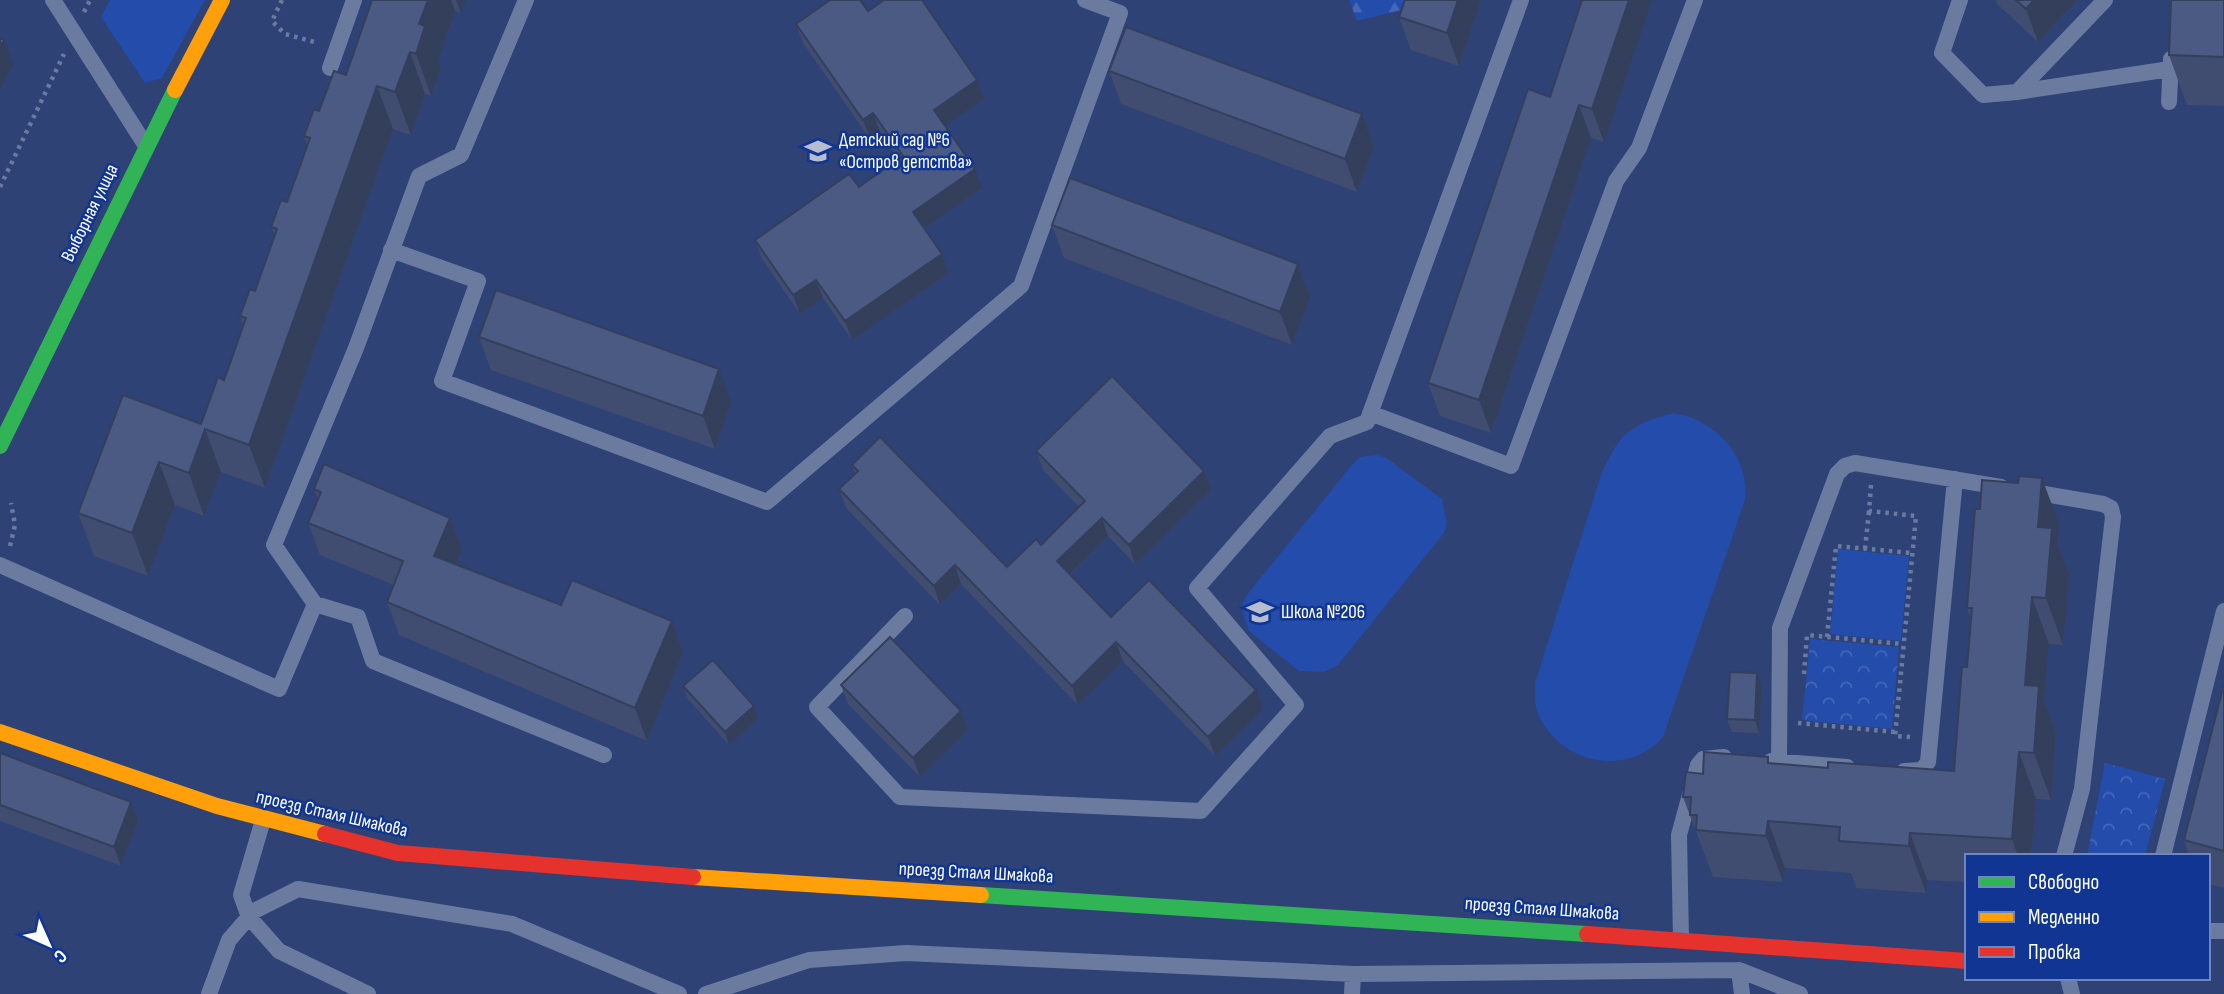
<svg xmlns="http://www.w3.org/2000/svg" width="2224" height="994" font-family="'Sofia Sans Condensed',sans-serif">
<defs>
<pattern id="forest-firs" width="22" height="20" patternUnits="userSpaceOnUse" patternTransform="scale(1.75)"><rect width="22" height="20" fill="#244cab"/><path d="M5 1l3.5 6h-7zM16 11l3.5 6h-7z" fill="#4567b8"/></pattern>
<pattern id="park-crowns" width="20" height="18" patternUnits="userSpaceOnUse" patternTransform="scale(1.75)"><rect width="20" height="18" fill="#244cab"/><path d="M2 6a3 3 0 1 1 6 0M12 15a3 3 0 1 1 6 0" fill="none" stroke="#4567b8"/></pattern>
</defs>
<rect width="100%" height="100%" fill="#2e4275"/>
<path fill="#244cab" d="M110,0H205L162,78L145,83L101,17Z
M1674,413C1716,420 1750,456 1745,500L1663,737C1626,779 1557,763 1537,711C1534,703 1536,692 1535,683L1601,475C1620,433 1628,425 1674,413Z
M1376,455L1385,457L1442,499L1447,523L1444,533L1338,665L1324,672L1299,671L1249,631L1241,607L1246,596L1351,466L1360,457Z
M1838,549L1909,556L1901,641L1830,634Z"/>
<path fill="url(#forest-firs)" d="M1349,0H1411L1409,8L1357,21Z"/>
<path fill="url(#park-crowns)" d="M1810,639L1899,647L1892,729L1802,720Z
M2105,763L2165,779L2145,856H2087Z"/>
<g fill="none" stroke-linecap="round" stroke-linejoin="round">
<path stroke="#6b7ba0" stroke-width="4.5" stroke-dasharray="3.5 5" stroke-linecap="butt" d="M282,0L272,21L285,34L318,43
M84,12L90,0
M0,187L64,54
M1871,485L1869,511L1916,516L1895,736L1910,737
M10,546L15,525L11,503
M1865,549L1869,511
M1827,637L1836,546L1912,553
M1804,674L1807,635L1903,644
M1798,723L1895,732"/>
<path stroke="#6b7ba0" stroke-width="16" d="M53,0L146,146
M1960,0L1942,53L1983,95L2017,92L2105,0
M330,68L354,0
M2017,92L2170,69
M2169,102L2171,59
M391,250L478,281L442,381L767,502L1021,286L1120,13L1085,0
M1370,413L1511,466L1616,181L1639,148L1695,0
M2027,491L2103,504L2111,508L2113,517L2082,789L2064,856
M0,565L279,689L315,604L274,545L356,348L419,176L461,155L526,0
M315,604L358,617L373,661L604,755
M905,616L817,707L900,797L1201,811L1296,705L1197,588L1330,436L1367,422L1521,0
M1771,761L1847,767
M1779,762L1780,628L1837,474L1845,466L1855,463L2001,487
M1904,771L1922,770L1928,762L1955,479
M263,820L241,895L249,917L279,951L368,994
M2163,856L2224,611
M2208,931H2224
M1681,940L1679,835L1698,765L1703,759L1724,757
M1739,970L1742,994
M2068,978L2072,994
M209,994L229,940L254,911L298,889L512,924L679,994
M706,994L809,960L906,953L1353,974L1739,970L1800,994
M1352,994L1353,974"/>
<path stroke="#30b455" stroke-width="16" d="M0,446L175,90
M981,895L1587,934"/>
<path stroke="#ff9f0a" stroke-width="16" d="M175,90L222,0
M0,732L217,806L325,834
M693,877L981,895"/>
<path stroke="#e5322d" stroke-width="16" d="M325,834L398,853L693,877
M1587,934L1967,961"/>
</g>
<path fill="#404d71" d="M372,0H466L461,13L455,11L438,60L441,69L431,96L425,94L411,135L393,129L265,488L221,472L204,516L175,505L148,576L94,556L78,513L201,424L224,380L243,325L240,316L255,291L275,236L271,227L287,202L307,146L304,136L319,111L346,75Z
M1481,0L1459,66L1411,50L1399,17Z
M1582,0L1604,142L1591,138L1491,433L1440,416L1428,383L1550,97Z
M1996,0H2077L2038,42L1997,4Z
M2224,0V106L2187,105L2169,55Z
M868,11L977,80L984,99L945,126L982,188L924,228L942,254L949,273L852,340L823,298L800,314L762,259L755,240L859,187L899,159L880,132L870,139L803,43L796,24Z
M1109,71L1362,114L1374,147L1357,192L1121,104Z
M1052,225L1298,264L1310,297L1292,345L1064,258Z
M479,337L731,402L715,449L491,370Z
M1036,451L1204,471L1211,490L1135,564L1108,536L1070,575L1111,617L1263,709L1215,756L1123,661L1078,705L961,584L940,605L846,508L839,489L855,473L852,465L1007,567L1041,545L1079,507L1043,470Z
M314,489L450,518L462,550L456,565L561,605L672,621L683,653L647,741L399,635L387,602L394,585L320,555L308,523L318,499Z
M2059,524L2057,543L2069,575L2063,645L2049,644L2044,700L2056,733L2051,800L2036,799L2031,856H1967V882L1927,880L1926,893L1856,888L1851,873L1785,868L1783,882L1713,877L1683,797L1703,774L1828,768L1954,771L1967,667L1971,619L1967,608Z
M1757,673L1762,686L1759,733L1732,732L1727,719Z
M2224,684V888L2208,884V856H2189L2184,840Z
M841,685L961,711L968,730L920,777L848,704Z
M683,686L754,706L758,719L729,745L688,699Z
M0,753L138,821L121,866L0,821Z"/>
<path fill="#343f5c" d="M428,0H451L455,11L438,60L441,69L431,96L416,54L419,24Z
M456,0H466L461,13Z
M1458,0H1481L1459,66L1447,33Z
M1629,0H1652L1604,142L1592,109Z
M2034,0H2077L2038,42L2026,9Z
M4,40L13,64L0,89V47Z
M410,52L425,94L411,135L395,92Z
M977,80L984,99L941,129L934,110Z
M377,86L393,129L265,488L249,445Z
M1579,105L1591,138L1491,433L1479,400Z
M873,113L880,132L870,139L863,120Z
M1362,114L1374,147L1357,192L1345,159Z
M975,169L982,188L920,231L913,212Z
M942,254L949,273L852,340L845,321Z
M1298,264L1310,297L1292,345L1280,312Z
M816,280L823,298L800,314L793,295Z
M719,369L731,402L715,449L703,416Z
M205,429L221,472L204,516L189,473Z
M159,462L175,505L148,576L132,533Z
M1204,471L1211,490L1135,564L1129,545Z
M2042,478L2059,524L2057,543L2069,575L2063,645L2046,598L2038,527Z
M450,518L462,550L445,589L434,556Z
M1102,518L1108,536L1064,580L1057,561Z
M955,565L961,584L940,605L934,586Z
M2032,597L2049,644L2044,700L2056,733L2051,800L2034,753L2025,685Z
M672,621L683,653L647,741L635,708Z
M1116,642L1123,661L1078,705L1072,686Z
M1757,673L1762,686L1759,733L1755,720Z
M1256,690L1263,709L1215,756L1208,737Z
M754,706L758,719L729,745L725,732Z
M961,711L968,730L920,777L913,758Z
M2019,752L2036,799L2031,856H2018L2012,839Z
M131,802L138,821L121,866L114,847Z
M1768,821L1785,868L1783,882L1766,836Z
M1910,833L1927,880L1926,893L1909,846Z"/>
<path fill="#4a5a83" stroke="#343f5c" stroke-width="2" d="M372,0H428L419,24L425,26L416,54L410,52L395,92L377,86L249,445L205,429L189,473L159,462L132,533L78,513L123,395L201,424L218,377L224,380L246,318L240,316L250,289L255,291L277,229L271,227L281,200L287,202L310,138L304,136L314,109L319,111L334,71L346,75Z
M830,0H860L868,11L884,0H922L977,80L934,110L975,169L913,212L942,254L845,321L816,280L793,295L755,240L849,174L859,187L903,156L873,113L863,120L796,24Z
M1405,0H1458L1447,33L1399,17Z
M1582,0H1629L1592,109L1579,105L1479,400L1428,383L1528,89L1550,97Z
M2016,0H2034L2026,9Z
M2171,0H2224V57L2169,55Z
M1126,27L1362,114L1345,159L1109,71Z
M0,38L4,40L0,47Z
M1070,178L1298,264L1280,312L1052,225Z
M496,290L719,369L703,416L479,337Z
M1112,376L1204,471L1129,545L1102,518L1057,561L1111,617L1149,580L1256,690L1208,737L1116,642L1072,686L955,565L934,586L839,489L858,471L852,465L880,437L1007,567L1036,539L1041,545L1085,501L1036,451Z
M324,464L450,518L434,556L561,605L572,580L672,621L635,708L387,602L403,561L308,523L321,492L314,489Z
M2019,476L2042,478L2038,527L2052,528L2046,598L2032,597L2025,685L2039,686L2034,753L2019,752L2012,839L1910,833L1909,846L1839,841L1840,827L1768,821L1766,836L1696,830L1697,815H1690L1691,797H1683L1686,772L1703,774L1704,752L1768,757V763L1828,768V762L1954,771L1962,667H1967L1972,608H1967L1975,509H1980L1982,480L2018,483Z
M890,637L961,711L913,758L841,685Z
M713,660L754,706L725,732L683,686Z
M1730,672L1757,673L1755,720L1727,719Z
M2224,684V851L2184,840Z
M0,753L131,802L114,847L0,805Z"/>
<defs>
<g id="school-bare" transform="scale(2.1)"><path d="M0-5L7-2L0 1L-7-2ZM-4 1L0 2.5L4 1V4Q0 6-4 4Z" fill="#b6bdcf" stroke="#103593" stroke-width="2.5" paint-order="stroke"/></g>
</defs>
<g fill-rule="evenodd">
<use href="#school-bare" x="818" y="151"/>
<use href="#school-bare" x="1260" y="612"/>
</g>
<g text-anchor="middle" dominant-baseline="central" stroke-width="5" stroke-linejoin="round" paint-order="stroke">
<g font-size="19" fill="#fff" stroke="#103593" text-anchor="start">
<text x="839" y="140">Детский сад №6<tspan x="839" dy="22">«Остров детства»</tspan></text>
<text x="1281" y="612">Школа №206</text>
</g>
<g font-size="19" fill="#fff" stroke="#103593">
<text transform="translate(90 213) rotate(-64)">Выборная улица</text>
<text transform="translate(332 814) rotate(13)">проезд Сталя Шмакова</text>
<text transform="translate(976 873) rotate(3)">проезд Сталя Шмакова</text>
<text transform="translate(1542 909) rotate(4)">проезд Сталя Шмакова</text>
</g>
</g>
<rect x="1965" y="854" width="245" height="126" fill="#103593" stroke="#7086be" stroke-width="2"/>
<rect x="1979" y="877" width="35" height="10" fill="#30b455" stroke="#7086be" stroke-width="2"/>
<text x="2028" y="889" font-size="21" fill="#ffffff">Свободно</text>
<rect x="1979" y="912" width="35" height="10" fill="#ff9f0a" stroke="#7086be" stroke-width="2"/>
<text x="2028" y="924" font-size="21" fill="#ffffff">Медленно</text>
<rect x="1979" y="947" width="35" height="10" fill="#e5322d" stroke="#7086be" stroke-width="2"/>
<text x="2028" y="959" font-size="21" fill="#ffffff">Пробка</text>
<g transform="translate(49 945) rotate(135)" stroke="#103593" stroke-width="5" paint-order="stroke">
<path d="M0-5L12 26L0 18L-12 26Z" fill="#ffffff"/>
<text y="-10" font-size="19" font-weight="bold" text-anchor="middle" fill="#ffffff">С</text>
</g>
</svg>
